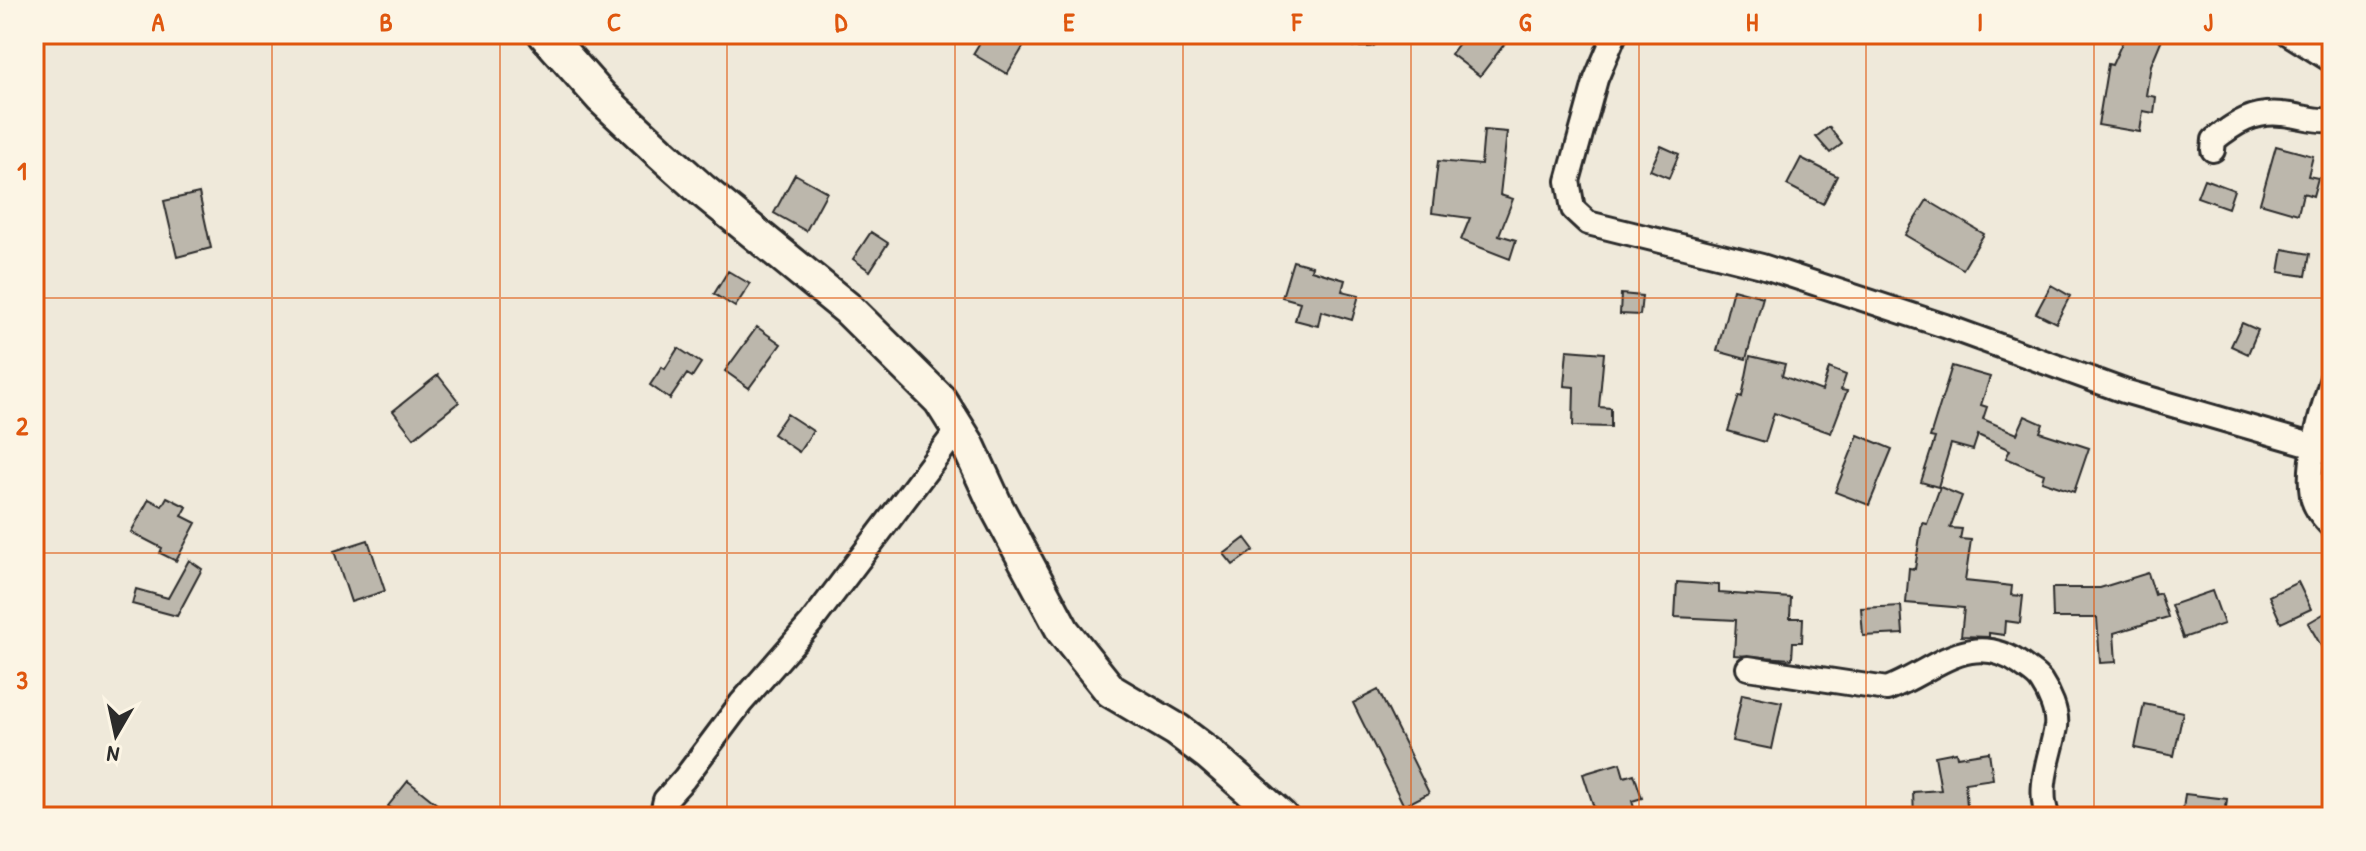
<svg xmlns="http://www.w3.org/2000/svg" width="2366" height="851" font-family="'Patrick Hand',sans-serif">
<rect width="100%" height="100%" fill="#efe9da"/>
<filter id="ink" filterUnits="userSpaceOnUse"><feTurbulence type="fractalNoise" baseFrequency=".0125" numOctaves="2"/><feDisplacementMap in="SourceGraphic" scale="16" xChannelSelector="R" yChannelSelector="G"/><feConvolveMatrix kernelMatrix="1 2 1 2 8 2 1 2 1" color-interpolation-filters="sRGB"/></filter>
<g filter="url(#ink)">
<path fill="#bcb7ac" stroke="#2b2b2b" stroke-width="2" d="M985,34H1031L1007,74L973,54Z
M1466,34H1512L1480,76L1451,54Z
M2126,34H2164L2151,65L2146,95L2156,97L2154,113L2143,111L2140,132L2098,125L2108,64L2112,65Z
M1829,127L1842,144L1830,153L1816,137Z
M1484,130L1507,132L1500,195L1513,199L1499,235L1516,240L1510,259L1461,240L1470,218L1432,213L1438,161L1481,165Z
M1661,146L1679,154L1669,178L1650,170Z
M2276,146L2313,156L2308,176L2318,178L2313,196L2303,193L2298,214L2260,203Z
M1801,158L1837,176L1823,204L1787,185Z
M795,174L827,192L806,231L774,213Z
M2204,179L2234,190L2228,208L2197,197Z
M199,193L211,248L177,257L164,201Z
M1927,200L1984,234L1963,269L1905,235Z
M871,232L888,243L870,271L853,259Z
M2283,249L2310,254L2306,276L2279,272Z
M1293,261L1312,266L1311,270L1345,280L1342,291L1359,295L1352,320L1321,311L1318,326L1295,320L1300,302L1282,297Z
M728,271L750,284L735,307L714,294Z
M2051,285L2070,296L2056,323L2036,313Z
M1733,289L1763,297L1746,359L1717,351Z
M1621,294L1642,296L1640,315L1620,314Z
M2242,323L2258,330L2248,354L2231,346Z
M757,327L781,344L749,388L725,371Z
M678,348L701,363L692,377L687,374L670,399L650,385L662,367L665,369Z
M1567,350L1604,353L1599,407L1611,408V427L1573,426L1574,387L1564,386Z
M1750,356L1785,364L1782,376L1822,391L1829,368L1846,375L1841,390L1847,391L1831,433L1774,413L1765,442L1728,431L1739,396L1742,397Z
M1952,366L1990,377L1981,405L1987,407L1983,419L2017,434L2025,416L2043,424L2040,432L2089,448L2074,492L2042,481L2044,474L2006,458L2010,450L1978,435L1973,450L1951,444L1938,487L1921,482L1935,438L1930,437Z
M438,375L459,402L414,438L393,411Z
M787,414L813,431L799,452L773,434Z
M1858,435L1892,449L1869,505L1835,492Z
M1940,487L1962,496L1950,528L1962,529L1960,539L1971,540L1965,581L2012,586L2011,595L2023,596L2020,623L2005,621L2004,635L1989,633V637L1961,636L1964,608L1906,603L1909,568L1915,569L1922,523L1927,524Z
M167,497L187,507L182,516L196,523L176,561L160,553L162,548L131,532L149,499L162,506Z
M1245,538L1254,550L1233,565L1224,554Z
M368,540L385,591L351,602L334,551Z
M189,560L202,569L177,616L132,604L136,589L168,598Z
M2148,573L2155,595L2160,593L2168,617L2114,633L2116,662L2100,663L2097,618H2053L2052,588H2100Z
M1677,582L1719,585V593L1791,598L1790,618H1803L1802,642H1793L1792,659L1734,655L1736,620L1675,617Z
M2298,582L2311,609L2281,623L2269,596Z
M2212,591L2224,624L2183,638L2171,605Z
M1901,606L1903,634L1863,636L1861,608Z
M2332,609V665L2308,623Z
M1378,690L1429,793L1404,806L1353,703Z
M1742,694L1782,702L1772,749L1732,741Z
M2144,704L2183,712L2174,756L2135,748Z
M1956,752L1957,757L1989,752L1993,779L1965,783L1968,817H1914L1913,792L1941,790L1935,756Z
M1620,763L1624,777L1634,774L1642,798L1632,801L1635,811L1616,817H1597L1583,774Z
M408,781L453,817H402L388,806Z
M2185,794L2227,799L2225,817H2182Z"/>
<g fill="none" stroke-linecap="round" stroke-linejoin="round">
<g stroke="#2b2b2b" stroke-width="28">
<path id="street" d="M1358,34H1368
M1615,34L1596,79L1568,181L1573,209L1588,223L1762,266L1945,326L2124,391L2332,451
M2289,34L2332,61
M2213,150L2214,140C2235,123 2254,111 2282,114C2299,115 2315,122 2332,120
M2332,378C2322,411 2306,461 2312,496C2314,508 2324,519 2332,527
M1748,668L1887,689C1933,672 1971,627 2022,665C2028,670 2036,674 2041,681C2049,693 2058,712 2056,727C2051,756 2036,788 2048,817
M661,817L665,800L684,779L741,703L811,623L958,429"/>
</g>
<g stroke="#2b2b2b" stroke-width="38">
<path id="secondary" d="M545,34L602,98L662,154L702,190L848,309L940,400L967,443L996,506L1063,631L1111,691L1177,730L1209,754L1281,817"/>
</g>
<use href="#street" stroke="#fcf5e5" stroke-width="22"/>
<use href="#secondary" stroke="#fcf5e5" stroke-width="32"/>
</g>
</g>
<path fill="none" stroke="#df570e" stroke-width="2" stroke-opacity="0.55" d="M272,34V817M500,34V817M727,34V817M955,34V817M1183,34V817M1411,34V817M1639,34V817M1866,34V817M2094,34V817M34,298H2332M34,553H2332"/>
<rect width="2366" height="851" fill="none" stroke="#fcf5e5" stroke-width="88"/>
<g transform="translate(116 735) rotate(189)" stroke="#fcf5e5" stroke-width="6" paint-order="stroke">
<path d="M0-6L14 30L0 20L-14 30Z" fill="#2b2b2b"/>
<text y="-12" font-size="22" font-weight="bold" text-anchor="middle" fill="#2b2b2b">N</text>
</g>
<rect x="44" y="44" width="2278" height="763" fill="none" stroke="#df570e" stroke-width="3"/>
<g font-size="26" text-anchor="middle" font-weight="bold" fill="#df570e">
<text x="158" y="31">A</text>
<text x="386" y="31">B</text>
<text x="614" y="31">C</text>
<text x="841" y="31">D</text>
<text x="1069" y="31">E</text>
<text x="1297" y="31">F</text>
<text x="1525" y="31">G</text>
<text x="1752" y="31">H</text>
<text x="1980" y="31">I</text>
<text x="2208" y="31">J</text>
<text x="22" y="180">1</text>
<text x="22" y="435">2</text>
<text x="22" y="689">3</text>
</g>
</svg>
